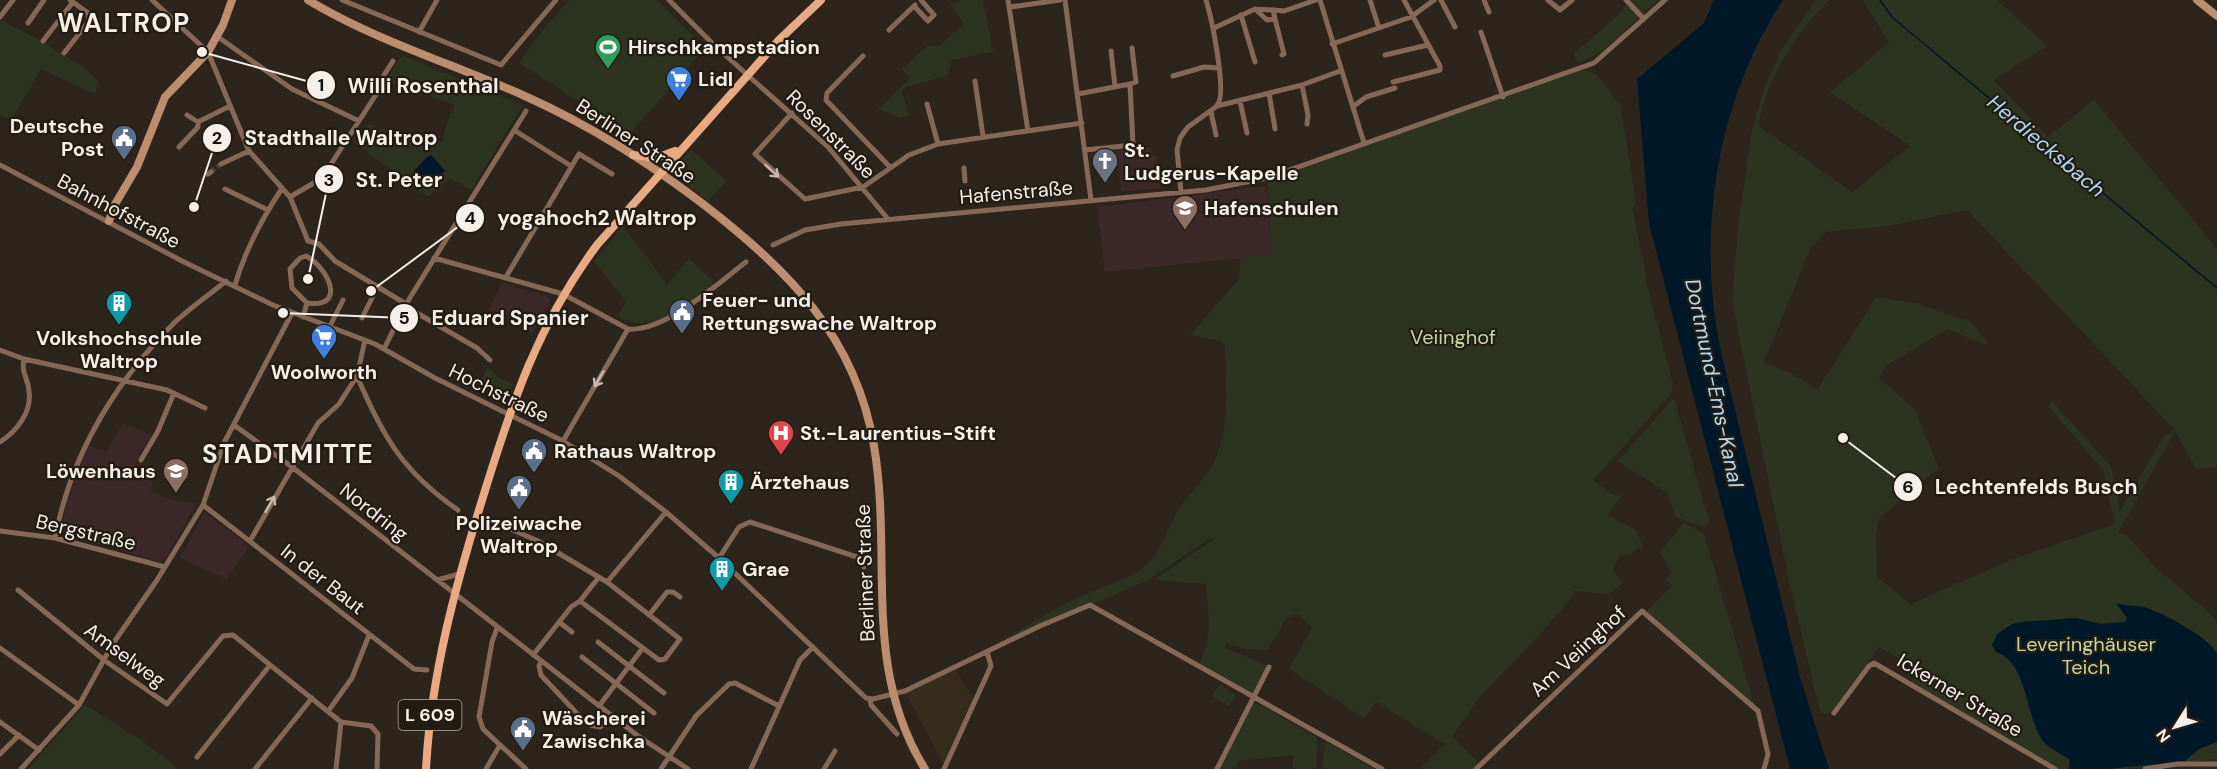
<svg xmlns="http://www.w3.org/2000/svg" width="2217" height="769" font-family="'DM Sans',sans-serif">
<rect width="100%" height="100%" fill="#2d251b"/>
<path fill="#362c1c" d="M955,669L976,703L944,765L906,694Z"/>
<path fill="#3c2828" d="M1151,147L1152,156H1157L1160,188L1121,192L1118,162L1092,165L1090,153Z
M1266,186L1272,255L1105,272L1097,207Z
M502,283L548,297L550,302L533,333L488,310Z
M123,423L152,435L135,463L157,473L150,490L174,501L197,503L165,559L160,562L62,533L61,526L69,497L88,445L106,452Z
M204,512L249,546L227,579L180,558Z"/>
<path fill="#2c3420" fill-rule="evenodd" d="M570,0H657L705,48L630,134L519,63L544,28Z
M961,0H983L993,52L952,60L948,75L907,87L902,92L909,115L900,118L878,109L910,78L902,69L927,46H939L964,24L950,4Z
M1627,0H1658L1603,51L1579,63L1576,60L1574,53L1623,11Z
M1816,0H1829C1798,31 1763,82 1759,126L1852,192L1910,146L1830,92L1889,43L1863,0H1997L2047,46L1994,80L2048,137L2094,100L2217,249V467L2196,469L2175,431L2118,533L2125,534L2158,570L2211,614L2217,622V759L2127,769H2058L1912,682L1918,670L1879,647L1831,712L1826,714L1820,712L1789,581L1732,301L1738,226L1752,129L1766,84L1781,50ZM1967,210L2175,430L2163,438L2120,511L2111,467L2052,401L2049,407L2103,470L2115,524L2011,560L1911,604L1877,577L1876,539L1879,518L1939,468L1914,408L1879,379L1887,365L1947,329L1987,345L1988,343L1970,322L1919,304L1876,297L1818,389L1788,372L1764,362L1810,249L1826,232L1888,226Z
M0,20L34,37L82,66L98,81L95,94L41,69L11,120L0,115Z
M402,55L523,105L471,190L450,178L428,197L355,143L368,124L424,144L427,137L442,142L450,113L452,114L455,105L386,81ZM431,155L429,179L420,180L414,171Z
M1575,70L1590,71L1600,78L1621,107L1636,204L1632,209L1647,277L1646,282L1673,384L1671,394L1593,480L1613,495H1622L1607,515L1636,530L1644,550L1638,547L1629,555H1620L1613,569L1622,584L1609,594L1574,591L1569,601L1532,643L1481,695L1452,737L1480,764L1475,769H1420L1445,744L1376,702L1364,718L1289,669L1312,628L1297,614L1286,619L1267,650L1246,649L1226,643L1225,648L1268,666L1252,695L1199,665C1213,639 1208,613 1206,584L1154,580L1213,540L1211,538L1146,581L1005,642L1006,638C1031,624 1056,607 1082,596C1102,586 1127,581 1144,567C1162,551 1166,532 1177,512C1183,500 1200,485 1208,472C1232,436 1226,389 1225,348L1221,341L1190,335L1239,279L1240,258L1271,254L1267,181Z
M691,150L727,181L708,201L680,178L682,159Z
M623,226L667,284L689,259L712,280V285C686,305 652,336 618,317L626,301L594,261Z
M488,367L498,377L513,384L505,400H501L485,392L486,388L479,385Z
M1674,398L1709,521L1704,527L1676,517L1667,493L1618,461Z
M1684,523L1704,534L1755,707L1646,612L1672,586L1665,579L1672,573L1660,552Z
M1220,684L1236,695L1229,706L1212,696Z
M1257,703L1318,738L1316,769H1293V755L1238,761L1236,769H1219L1252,705Z
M85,705L141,740L179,769H28Z
M1325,741L1375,769H1322Z"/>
<path fill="#001728" d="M1714,0H1783C1716,101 1695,238 1722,356L1800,677L1829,769H1790L1649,224L1637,79L1704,23Z
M431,155L445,171L437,176L420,180L415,176L414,171L427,157Z
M2116,603C2127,607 2136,605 2144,607C2163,613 2207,636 2217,653V742L2199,749L2185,761L2109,769H2069L2070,760C2062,754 2048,748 2043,741C2026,718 2027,661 1996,652L1992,645L1997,634L2012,624L2022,622L2076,618L2101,624L2125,622L2127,618Z"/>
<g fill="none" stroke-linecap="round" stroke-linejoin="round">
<path stroke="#001728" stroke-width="1.5" d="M1880,0L1892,17L2217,288"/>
<path stroke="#4b433a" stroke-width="5" stroke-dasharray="5 2.5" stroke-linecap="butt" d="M211,172L221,164"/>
<path stroke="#866856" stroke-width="5" d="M152,0L208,52L249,151L290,197L308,241L319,244L335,261L406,304
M342,0L501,65L556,0
M669,0L714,45L828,147L888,219
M1008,0L1028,131
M1065,0L1091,200
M1206,0C1211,16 1228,95 1217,105
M1320,0L1364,143
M1370,0L1379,28
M1441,0L1455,27
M1484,0L1489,12
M1548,0L1560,10L1572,0
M1626,0L1644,19
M914,6L928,21L934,15L921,0
M1010,7L1060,0
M1273,10L1284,11L1316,0
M1241,15L1255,62
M0,17L13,0
M1275,19L1284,54L1282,55
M28,23L44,0
M1214,28L1255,9L1273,10L1275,19L1267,20L1255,9
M889,30L915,5
M419,32L437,0
M1481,32L1503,97
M218,37L292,89L359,121
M43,41L73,2
M1332,44L1411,17L1434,0
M1111,51L1115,86
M64,53L89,21L88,13L70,0
M1385,55L1428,45
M863,56L827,93L826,100L890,167
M1173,76L1204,67L1218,68
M975,81L983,136
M1393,82L1440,70V66L1404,0
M1130,84L1136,82L1132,48
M1302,85L1308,115L1307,124
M1269,93L1275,129
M1078,94L1130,84L1133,145L1085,150
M1240,101L1247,133
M927,104L938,144
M1354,106L1366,97L1395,88
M1211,112L1216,135
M792,113L755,154L805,199L863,187L909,155L938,144L1082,123
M187,115L198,122L230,106
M514,130L571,166
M179,147L198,127V122
M221,164L249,151
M0,165L184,262L273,305L375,344L435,378L563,441L619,476L666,512L719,558L866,698L873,699L905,691L1040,626L1090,605L1382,769
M964,168L965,181
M208,174L211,172
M225,189L268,210
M1181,192L1177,150L1180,138L1188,127L1217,106L1302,85L1340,71
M290,197L322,178L377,93V86L393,61
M773,245L805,230L841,224L1206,190L1267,178L1594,63L1665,0
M434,258L563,294L628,329C665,332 717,284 746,262
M506,277L579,154L612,174
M235,285C245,251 261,220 281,190
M405,306L477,348L490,360
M303,317L307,303L292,288L290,269L300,258L306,256C329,268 347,309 307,303
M362,318L377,288
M330,326L343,300
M384,349L406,304L526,111
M0,350L24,359L167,390L205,408
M357,376C383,437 403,472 458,510
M234,425L292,467L638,736L688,769
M563,441L628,329
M0,442C17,431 32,412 29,391C28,378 21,373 24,359
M141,460L158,431L174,393
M203,505L414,669L427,670
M490,520L538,541L607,582L666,512
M0,531L55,538L165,567
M55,538C71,455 113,385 172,325C188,309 208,296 226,281
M250,541L318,423L339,404L357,376L365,340
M719,558L739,527L750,522L863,559L864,567
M599,577L580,601L659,660L665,659L680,639L607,582
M437,580L459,574
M18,590L104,660L167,704L223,636L233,635L341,722
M649,615L667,592H673L680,597
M559,622L572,632
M497,628L492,642L479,717L483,729L526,769
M598,642L664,693
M0,648L79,705
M533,655L571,607L580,601
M582,657L654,713
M541,661L539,666L541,675L584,721L590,725L600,727L613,717
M870,699L871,705L897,734
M599,706L642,649
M329,710L352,678L369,635
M1834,713L1869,666L1874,663L2055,769
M0,722L39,750
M341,722L371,726L378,734L377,769
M0,754L19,735
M197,757L270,665
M21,769L79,705L112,645L157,580L203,505L224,443L292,313
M255,769L312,698
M336,769L341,722
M486,769L500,745
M661,769L696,716L729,684L735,683L779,706
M751,769L800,660L813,647
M824,769L835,751
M944,769L991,666L987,652
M1217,769L1269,667
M1476,769L1642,611L1758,711L1768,754L1764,769
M2145,769L2177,764H2217"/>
<path stroke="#bd8d6f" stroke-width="8" d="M308,0C376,41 454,64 527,97C589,125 648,162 703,204C787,269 856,336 874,446C893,557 861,666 925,769
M2197,0L2217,16
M109,221L114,206L137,167L165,97L208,52L223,25L232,0"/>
<path stroke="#e8a983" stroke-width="8" d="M633,155L656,158L675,151
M426,769C431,675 455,587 483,497C512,403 537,326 597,245L779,40L821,0"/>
</g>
<defs><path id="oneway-shaft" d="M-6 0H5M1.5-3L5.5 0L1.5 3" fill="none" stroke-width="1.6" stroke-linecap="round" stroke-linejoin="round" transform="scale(1.5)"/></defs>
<g stroke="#c9b9ae">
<use href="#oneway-shaft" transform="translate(772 171) rotate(43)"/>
<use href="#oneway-shaft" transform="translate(599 379) rotate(120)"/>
<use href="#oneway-shaft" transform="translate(270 504) rotate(-60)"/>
</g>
<defs>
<g id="stadium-pin" transform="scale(1.35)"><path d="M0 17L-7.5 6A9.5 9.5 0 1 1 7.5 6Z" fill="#2e9e5b" stroke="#231c12"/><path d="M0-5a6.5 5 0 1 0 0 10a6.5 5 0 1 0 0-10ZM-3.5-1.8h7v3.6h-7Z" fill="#fff"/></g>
<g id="supermarket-pin" transform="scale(1.35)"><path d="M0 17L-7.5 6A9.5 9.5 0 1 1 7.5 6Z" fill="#3f7fe0" stroke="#231c12"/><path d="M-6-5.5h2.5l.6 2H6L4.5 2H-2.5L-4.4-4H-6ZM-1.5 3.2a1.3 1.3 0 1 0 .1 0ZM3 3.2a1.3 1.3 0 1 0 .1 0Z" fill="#fff"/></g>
<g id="civic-pin" transform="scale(1.35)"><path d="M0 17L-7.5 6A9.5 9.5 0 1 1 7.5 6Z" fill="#5c6f8a" stroke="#231c12"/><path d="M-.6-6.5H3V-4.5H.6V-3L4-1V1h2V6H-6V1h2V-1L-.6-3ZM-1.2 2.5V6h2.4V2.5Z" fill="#fff"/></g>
<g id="church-pin" transform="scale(1.35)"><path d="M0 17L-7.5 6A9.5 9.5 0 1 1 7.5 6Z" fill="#6b7280" stroke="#231c12"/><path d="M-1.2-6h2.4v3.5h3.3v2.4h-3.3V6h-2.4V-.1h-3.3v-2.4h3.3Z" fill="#fff"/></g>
<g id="school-pin" transform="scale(1.35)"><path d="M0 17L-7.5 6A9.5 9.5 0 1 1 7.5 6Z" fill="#8d6e63" stroke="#231c12"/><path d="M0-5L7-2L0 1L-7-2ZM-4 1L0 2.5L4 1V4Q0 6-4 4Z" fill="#fff"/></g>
<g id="building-pin" transform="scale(1.35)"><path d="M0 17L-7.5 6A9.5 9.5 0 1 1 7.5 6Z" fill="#0f9aa8" stroke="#231c12"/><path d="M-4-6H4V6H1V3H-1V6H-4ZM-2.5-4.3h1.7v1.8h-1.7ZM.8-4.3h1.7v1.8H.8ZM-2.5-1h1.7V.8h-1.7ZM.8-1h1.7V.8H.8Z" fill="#fff"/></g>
<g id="hospital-pin" transform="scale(1.35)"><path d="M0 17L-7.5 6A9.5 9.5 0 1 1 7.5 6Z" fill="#e0444e" stroke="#231c12"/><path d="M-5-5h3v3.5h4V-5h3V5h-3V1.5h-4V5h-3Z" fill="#fff"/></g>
</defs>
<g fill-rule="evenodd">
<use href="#stadium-pin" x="608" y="47"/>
<use href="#supermarket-pin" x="679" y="79"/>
<use href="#civic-pin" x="124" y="138"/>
<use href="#church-pin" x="1105" y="161"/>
<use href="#school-pin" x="1185" y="208"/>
<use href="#building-pin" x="119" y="303"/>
<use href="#civic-pin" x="682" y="312"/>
<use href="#supermarket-pin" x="324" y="337"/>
<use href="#hospital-pin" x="781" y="433"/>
<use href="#civic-pin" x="534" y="451"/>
<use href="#school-pin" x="176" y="471"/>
<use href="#building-pin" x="731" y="482"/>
<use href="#civic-pin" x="519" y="488"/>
<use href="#building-pin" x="722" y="569"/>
<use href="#civic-pin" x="523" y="729"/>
</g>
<g text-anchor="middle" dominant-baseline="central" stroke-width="4.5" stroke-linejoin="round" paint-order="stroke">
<rect fill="#231c12" stroke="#b6b0a8" stroke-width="1.5" x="398.5" y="700" width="63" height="30" rx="4.5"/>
<g font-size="18" font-weight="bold" fill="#f5efe9">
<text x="430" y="715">L 609</text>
</g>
<g font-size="20" font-weight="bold" fill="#f5efe9" stroke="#231c12" text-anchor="start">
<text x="628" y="47">Hirschkampstadion</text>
<text x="698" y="79">Lidl</text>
<text x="104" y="126" text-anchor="end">Deutsche<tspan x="104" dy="23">Post</tspan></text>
<text x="1124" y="150">St.<tspan x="1124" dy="23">Ludgerus-Kapelle</tspan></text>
<text x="1204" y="208">Hafenschulen</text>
<text x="702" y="300">Feuer- und<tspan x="702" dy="23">Rettungswache Waltrop</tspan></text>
<text x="119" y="338" text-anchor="middle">Volkshochschule<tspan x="119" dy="23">Waltrop</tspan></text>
<text x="324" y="372" text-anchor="middle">Woolworth</text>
<text x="800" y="433">St.-Laurentius-Stift</text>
<text x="554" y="451">Rathaus Waltrop</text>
<text x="156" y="471" text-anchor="end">Löwenhaus</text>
<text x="750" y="482">Ärztehaus</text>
<text x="519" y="523" text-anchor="middle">Polizeiwache<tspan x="519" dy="23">Waltrop</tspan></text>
<text x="742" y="569">Grae</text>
<text x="542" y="718">Wäscherei<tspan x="542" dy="23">Zawischka</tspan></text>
</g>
<g font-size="20" fill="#f5efe9" stroke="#231c12">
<text transform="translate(831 134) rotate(45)">Rosenstraße</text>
<text transform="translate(636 141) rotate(33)">Berliner Straße</text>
<text transform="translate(1016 192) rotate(-5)">Hafenstraße</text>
<text transform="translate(119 211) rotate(28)">Bahnhofstraße</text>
<text transform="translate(499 393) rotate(26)">Hochstraße</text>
<text transform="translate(374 512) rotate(38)">Nordring</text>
<text transform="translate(86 532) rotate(13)">Bergstraße</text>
<text transform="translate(865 573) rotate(-92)">Berliner Straße</text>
<text transform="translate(323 579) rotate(38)">In der Baut</text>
<text transform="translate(1578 651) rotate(-43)">Am Veiinghof</text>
<text transform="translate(125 655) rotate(36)">Amselweg</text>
<text transform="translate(1960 695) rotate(31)">Ickerner Straße</text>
</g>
<g font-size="20" fill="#c2d7a0" stroke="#231c12">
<text x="1453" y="337">Veiinghof</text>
<text x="2086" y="644">Leveringhäuser<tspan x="2086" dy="23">Teich</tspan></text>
</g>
<g font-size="21" font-style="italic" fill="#b1daf9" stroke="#231c12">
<text transform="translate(2046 146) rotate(40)">Herdiecksbach</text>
<text transform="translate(1714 383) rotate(78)">Dortmund-Ems-Kanal</text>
</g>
<g font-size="26" font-weight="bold" letter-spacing="1.5" fill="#f5efe9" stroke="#231c12">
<text x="124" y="23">WALTROP</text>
<text x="288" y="454">STADTMITTE</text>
</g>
</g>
<path fill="none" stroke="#f5efe9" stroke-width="2" d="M202 52L321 85M194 207L217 138M308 279L329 179M371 291L470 218M283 313L404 318M1843 438L1908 487"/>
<g fill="#f5efe9" stroke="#231c12" stroke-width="2">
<circle cx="202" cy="52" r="6"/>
<circle cx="194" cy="207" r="6"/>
<circle cx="308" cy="279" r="6"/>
<circle cx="371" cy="291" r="6"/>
<circle cx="283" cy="313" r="6"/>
<circle cx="1843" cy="438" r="6"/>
<circle cx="321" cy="85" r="15"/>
<circle cx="217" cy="138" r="15"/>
<circle cx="329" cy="179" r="15"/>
<circle cx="470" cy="218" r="15"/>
<circle cx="404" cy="318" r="15"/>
<circle cx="1908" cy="487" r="15"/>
</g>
<g font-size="18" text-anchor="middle" font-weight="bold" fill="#111">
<text x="321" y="91">1</text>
<text x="217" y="144">2</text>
<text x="329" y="186">3</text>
<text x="470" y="224">4</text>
<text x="404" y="324">5</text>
<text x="1908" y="493">6</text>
</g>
<g font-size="21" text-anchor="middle" font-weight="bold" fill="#f5efe9" stroke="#231c12" stroke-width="4.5" stroke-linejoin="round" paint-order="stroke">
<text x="423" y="93">Willi Rosenthal</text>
<text x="341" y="145">Stadthalle Waltrop</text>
<text x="399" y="187">St. Peter</text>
<text x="597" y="225">yogahoch2 Waltrop</text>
<text x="510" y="325">Eduard Spanier</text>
<text x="2036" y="494">Lechtenfelds Busch</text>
</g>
<g transform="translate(2175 727) rotate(233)" stroke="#231c12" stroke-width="4.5" paint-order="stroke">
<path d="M0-4.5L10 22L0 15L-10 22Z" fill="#f5efe9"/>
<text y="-9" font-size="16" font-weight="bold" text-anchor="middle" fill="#f5efe9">N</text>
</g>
</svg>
